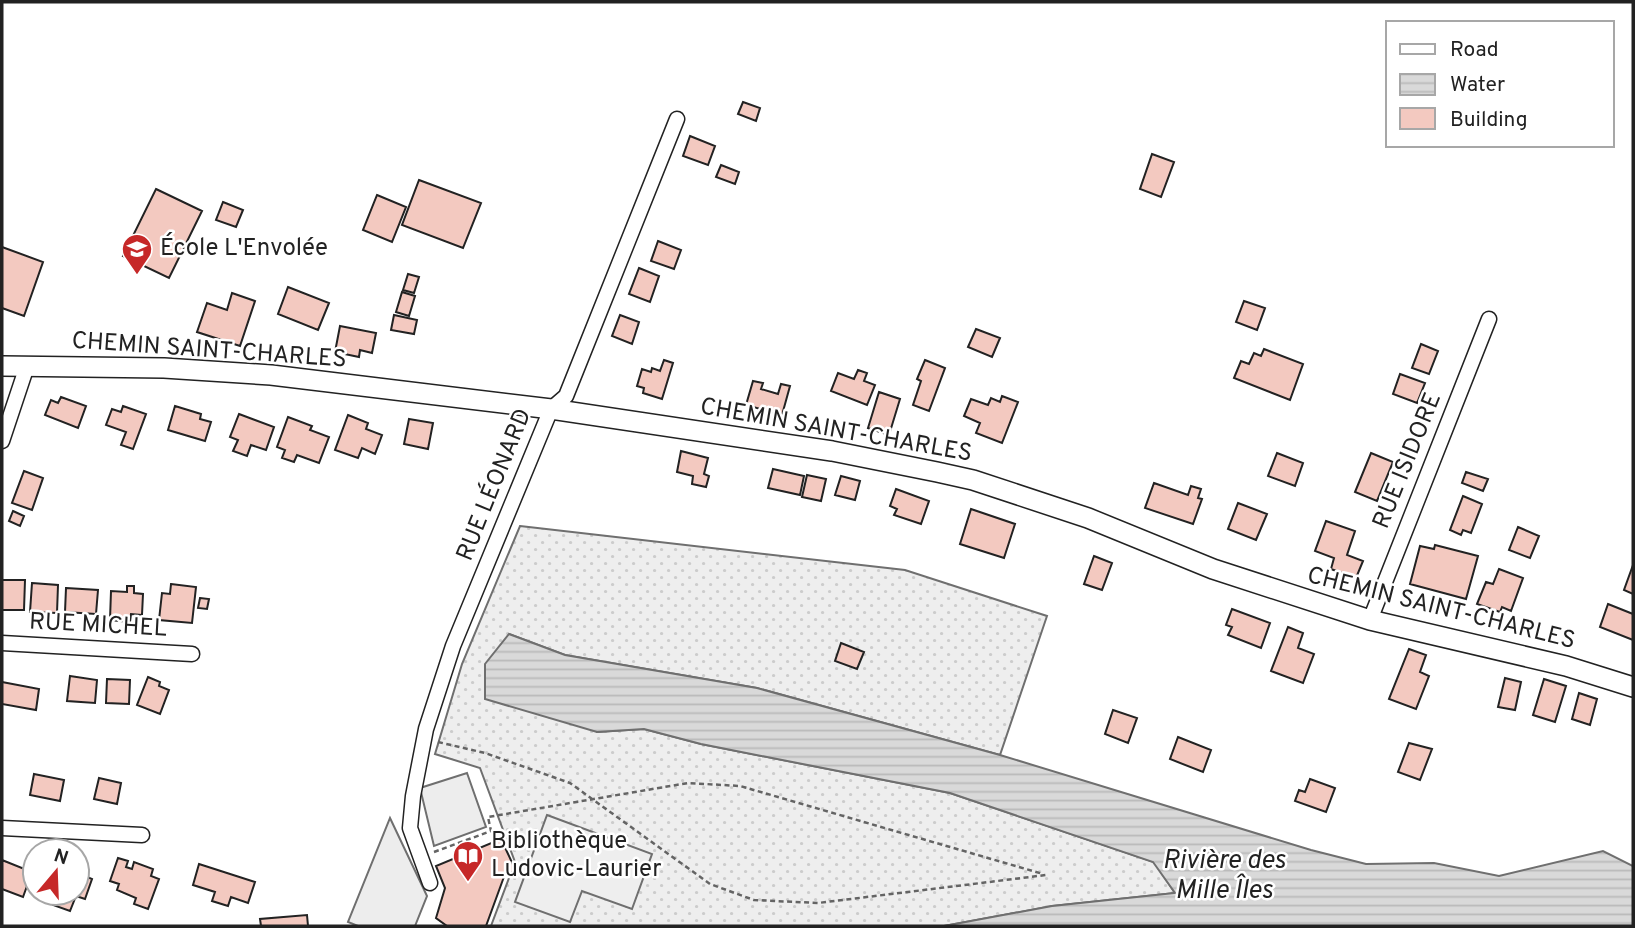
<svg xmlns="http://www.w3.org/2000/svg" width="1635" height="928" font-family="Overpass,sans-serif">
<defs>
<pattern id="grass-dots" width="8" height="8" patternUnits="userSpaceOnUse" patternTransform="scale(1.75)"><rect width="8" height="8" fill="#eee"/><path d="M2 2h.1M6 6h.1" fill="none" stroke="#ccc" stroke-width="1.8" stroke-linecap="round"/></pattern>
<pattern id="water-rules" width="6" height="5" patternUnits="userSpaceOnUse" patternTransform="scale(1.75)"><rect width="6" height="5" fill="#d9d9d9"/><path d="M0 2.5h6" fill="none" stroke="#bababa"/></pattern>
</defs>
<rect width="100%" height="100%" fill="#fff"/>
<path fill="url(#grass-dots)" stroke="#6f6f6f" stroke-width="2" d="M520,526L905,570L1047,616L1000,755L757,688L565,655L509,634L597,732L644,729L701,744L950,793L1154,862L1175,893L1052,906L944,926H491L515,862L480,768L435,754L462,664Z"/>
<path fill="#eee" stroke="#6f6f6f" stroke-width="2" d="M547,815L652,854L632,909L582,891L570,922L515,902Z"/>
<path fill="#ededed" stroke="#6f6f6f" stroke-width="2" d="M467,773L486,827L434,846L420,788Z
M390,818L427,896L415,926H358L348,922Z"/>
<path fill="url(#water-rules)" stroke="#6f6f6f" stroke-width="2" d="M509,634L565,655L757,688L1000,755L1311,850L1366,864L1434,863L1499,876L1603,851L1633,866V926H944L1052,906L1175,893L1153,862L950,793L701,744L644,729L597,732L485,699V664Z"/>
<path fill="#f3c9c0" stroke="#222" stroke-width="2" d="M743,102L760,108L756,121L738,114Z
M690,136L715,146L708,165L683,156Z
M1152,154L1174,162L1161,197L1140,189Z
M721,165L739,172L735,184L716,177Z
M419,180L481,203L463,248L402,225Z
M156,189L202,211L169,278L123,256Z
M377,195L406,207L392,242L363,230Z
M223,202L243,210L236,227L216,220Z
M658,241L681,250L674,269L651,261Z
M2,247L43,262L24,316L2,308Z
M639,268L659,276L650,302L629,294Z
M408,274L419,277L414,293L403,290Z
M288,287L329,303L318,330L278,314Z
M402,292L415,296L409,316L396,312Z
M232,293L255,301L240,346L197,332L207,303L227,310Z
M1244,301L1265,308L1257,330L1236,322Z
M394,315L417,320L414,334L391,330Z
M620,315L639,322L632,344L612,336Z
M340,326L376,333L372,353L360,350L359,357L335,352Z
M976,329L1000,338L992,357L968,347Z
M1421,344L1438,351L1429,374L1412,368Z
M1264,349L1303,364L1290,400L1234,378L1241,361L1249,364L1254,353L1261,356Z
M664,360L673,363L662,399L643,393L644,388L637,386L642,369L651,372L652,368L660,371Z
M925,360L945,368L929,411L913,405L921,381L917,379Z
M858,370L867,373L864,381L875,385L867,405L831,391L838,373L854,379Z
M1400,374L1425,383L1417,403L1393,394Z
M753,381L763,383L761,389L778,394L781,384L790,386L782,415L746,405Z
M879,392L900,399L889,435L868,428Z
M1002,396L1018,402L1002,443L976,433L980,423L964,416L971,399L988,405L991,398L1000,402Z
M61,397L86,406L78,428L45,415L51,400L58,403Z
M123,406L146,414L133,449L121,445L126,432L106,425L112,409L121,412Z
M175,406L201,414L200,419L211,422L205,441L168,430Z
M239,414L274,427L266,450L251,445L247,456L233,451L238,440L230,437Z
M348,415L368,423L366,429L382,435L375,454L362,448L358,458L335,450Z
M288,417L312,426L310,430L329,437L319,463L297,455L294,462L282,458L285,450L277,447Z
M409,419L433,423L428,449L404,444Z
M681,451L708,458L704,474L709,476L706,487L692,484L693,476L677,472Z
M1277,453L1303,463L1295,486L1268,476Z
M1371,453L1393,462L1377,501L1355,492Z
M773,469L804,476L800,495L768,488Z
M24,471L43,478L32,510L12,503Z
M1466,472L1488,479L1483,491L1462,483Z
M807,475L826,479L821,501L802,497Z
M841,476L860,481L855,500L835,495Z
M1154,483L1188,495L1191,486L1201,489L1198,498L1202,499L1193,524L1145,508Z
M896,489L929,501L921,524L894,515L897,509L890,506Z
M1463,496L1482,504L1471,533L1463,530L1461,535L1450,530Z
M1238,503L1267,514L1256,540L1228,529Z
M971,509L1015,524L1004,558L960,544Z
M13,511L24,516L20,526L9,521Z
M1326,521L1355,531L1347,555L1363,561L1356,578L1331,569L1334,558L1315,551Z
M1518,527L1539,536L1530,558L1509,550Z
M1435,545L1478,556L1466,599L1410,584L1420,546L1434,549Z
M1094,556L1112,563L1102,590L1084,584Z
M1633,565V594L1624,590Z
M1499,569L1523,578L1511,611L1502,607L1500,612L1477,604L1486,582L1493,584Z
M2,580H25L24,610H2Z
M32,583L58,585L57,613L30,612Z
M171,584L196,587L192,623L159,620L162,593L170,594Z
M127,586H134V593L143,594L142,615L131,614L130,622L110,620L111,591L127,592Z
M66,588L98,590L96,614L65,612Z
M200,598L209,599L207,609L198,608Z
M1608,604L1633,614V640L1600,627Z
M1232,609L1270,623L1261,648L1228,635L1232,627L1226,625Z
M1288,627L1303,633L1298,648L1314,654L1303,683L1271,671Z
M841,643L864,652L857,669L835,661Z
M1409,649L1426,655L1420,672L1429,676L1416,709L1389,699Z
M70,676L97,680L95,703L67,701Z
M148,677L160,682L159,686L169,690L160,714L137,705Z
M1505,678L1521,682L1515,710L1498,707Z
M107,679L130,680L129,704L106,703Z
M1544,679L1566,686L1555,722L1533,715Z
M2,682L39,689L36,710L2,704Z
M1579,693L1597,699L1590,725L1572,719Z
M1113,710L1137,718L1128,743L1105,734Z
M1178,737L1211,750L1203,772L1170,759Z
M1409,743L1432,749L1420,780L1398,772Z
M34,774L64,780L60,801L30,795Z
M99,778L121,783L117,804L94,799Z
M1310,779L1335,788L1326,812L1295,801L1299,790L1305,792Z
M501,839L516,871L505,874L486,926H447L436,918L445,888L436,866Z
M118,858L128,861L126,867L132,869L134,862L153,869L151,876L159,879L148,909L134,904L136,898L117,890L119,884L110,881Z
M2,860L32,872L23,897L2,889Z
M199,864L255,882L248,903L231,897L228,906L212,901L215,892L193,885Z
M77,867L80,868L78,873L92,879L85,899L76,896L70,911L53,905L57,893H77Z
M307,915L308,926H261L260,919Z"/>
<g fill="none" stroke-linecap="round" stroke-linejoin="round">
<g stroke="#222" stroke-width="17">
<path id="minor" d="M2,441L27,366
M1370,620L1489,319
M2,643L192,654
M2,828L142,835
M430,883L410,828L413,796L426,729L453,646L551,409L566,396L677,119"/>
</g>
<g stroke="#222" stroke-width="22">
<path id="secondary" d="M2,366L164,368L271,375L551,409L832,451L937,472L973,480L1088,518L1213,569L1370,620L1566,666L1633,687"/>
</g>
<path stroke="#646464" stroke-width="2.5" stroke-dasharray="5 3.5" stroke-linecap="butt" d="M438,742L485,753L570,783L710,884L754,900L818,903L1046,875
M434,852L491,831L488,817L688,783L740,786L1043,874"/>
<use href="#minor" stroke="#fff" stroke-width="14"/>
<use href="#secondary" stroke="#fff" stroke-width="19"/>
</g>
<defs>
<g id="school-pin" transform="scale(1.575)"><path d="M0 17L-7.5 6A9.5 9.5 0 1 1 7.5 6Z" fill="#c62828" stroke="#fff"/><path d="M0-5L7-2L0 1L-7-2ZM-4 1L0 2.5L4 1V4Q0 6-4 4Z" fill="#fff"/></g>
<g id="library-pin" transform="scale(1.575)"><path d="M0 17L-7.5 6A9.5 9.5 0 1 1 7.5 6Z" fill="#c62828" stroke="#fff"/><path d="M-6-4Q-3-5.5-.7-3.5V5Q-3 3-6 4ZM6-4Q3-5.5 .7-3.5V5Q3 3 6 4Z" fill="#fff"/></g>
</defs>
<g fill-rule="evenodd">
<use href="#school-pin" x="137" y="249"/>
<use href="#library-pin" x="468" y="856"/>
</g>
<g text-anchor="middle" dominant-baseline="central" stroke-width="5" stroke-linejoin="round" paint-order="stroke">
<g font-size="24" fill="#222" stroke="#fff" text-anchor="start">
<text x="160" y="249">École L'Envolée</text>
<text x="491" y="842">Bibliothèque<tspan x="491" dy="28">Ludovic-Laurier</tspan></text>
</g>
<g font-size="24" fill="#222" stroke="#fff">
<text transform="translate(209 351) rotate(4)">CHEMIN SAINT-CHARLES</text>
<text transform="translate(836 431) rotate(10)">CHEMIN SAINT-CHARLES</text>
<text transform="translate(1408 461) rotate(-68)">RUE ISIDORE</text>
<text transform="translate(495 485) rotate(-68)">RUE LÉONARD</text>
<text transform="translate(1441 609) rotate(14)">CHEMIN SAINT-CHARLES</text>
<text transform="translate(98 626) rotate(3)">RUE MICHEL</text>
</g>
<g font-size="26" font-style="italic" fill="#222" stroke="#fff">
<text x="1224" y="861">Rivière des<tspan x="1224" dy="30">Mille Îles</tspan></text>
</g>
</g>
<rect width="1635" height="928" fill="none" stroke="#222222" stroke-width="7"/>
<rect x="1386" y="21" width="228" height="126" fill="#ffffff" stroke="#a7a7a7" stroke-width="2"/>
<rect x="1400" y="44" width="35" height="10" fill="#ffffff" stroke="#a7a7a7" stroke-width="2"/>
<text x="1450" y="56" font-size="21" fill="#222222">Road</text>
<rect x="1400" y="74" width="35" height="21" fill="url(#water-rules)" stroke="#a7a7a7" stroke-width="2"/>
<text x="1450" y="91" font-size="21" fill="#222222">Water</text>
<rect x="1400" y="108" width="35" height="21" fill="#f3c9c0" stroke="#a7a7a7" stroke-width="2"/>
<text x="1450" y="126" font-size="21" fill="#222222">Building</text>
<g transform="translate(56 872) rotate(19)"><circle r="33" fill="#ffffff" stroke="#a7a7a7" stroke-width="2"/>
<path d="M0-5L12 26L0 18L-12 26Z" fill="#c62828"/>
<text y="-10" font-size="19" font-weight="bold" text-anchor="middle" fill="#222222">N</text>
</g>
</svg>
